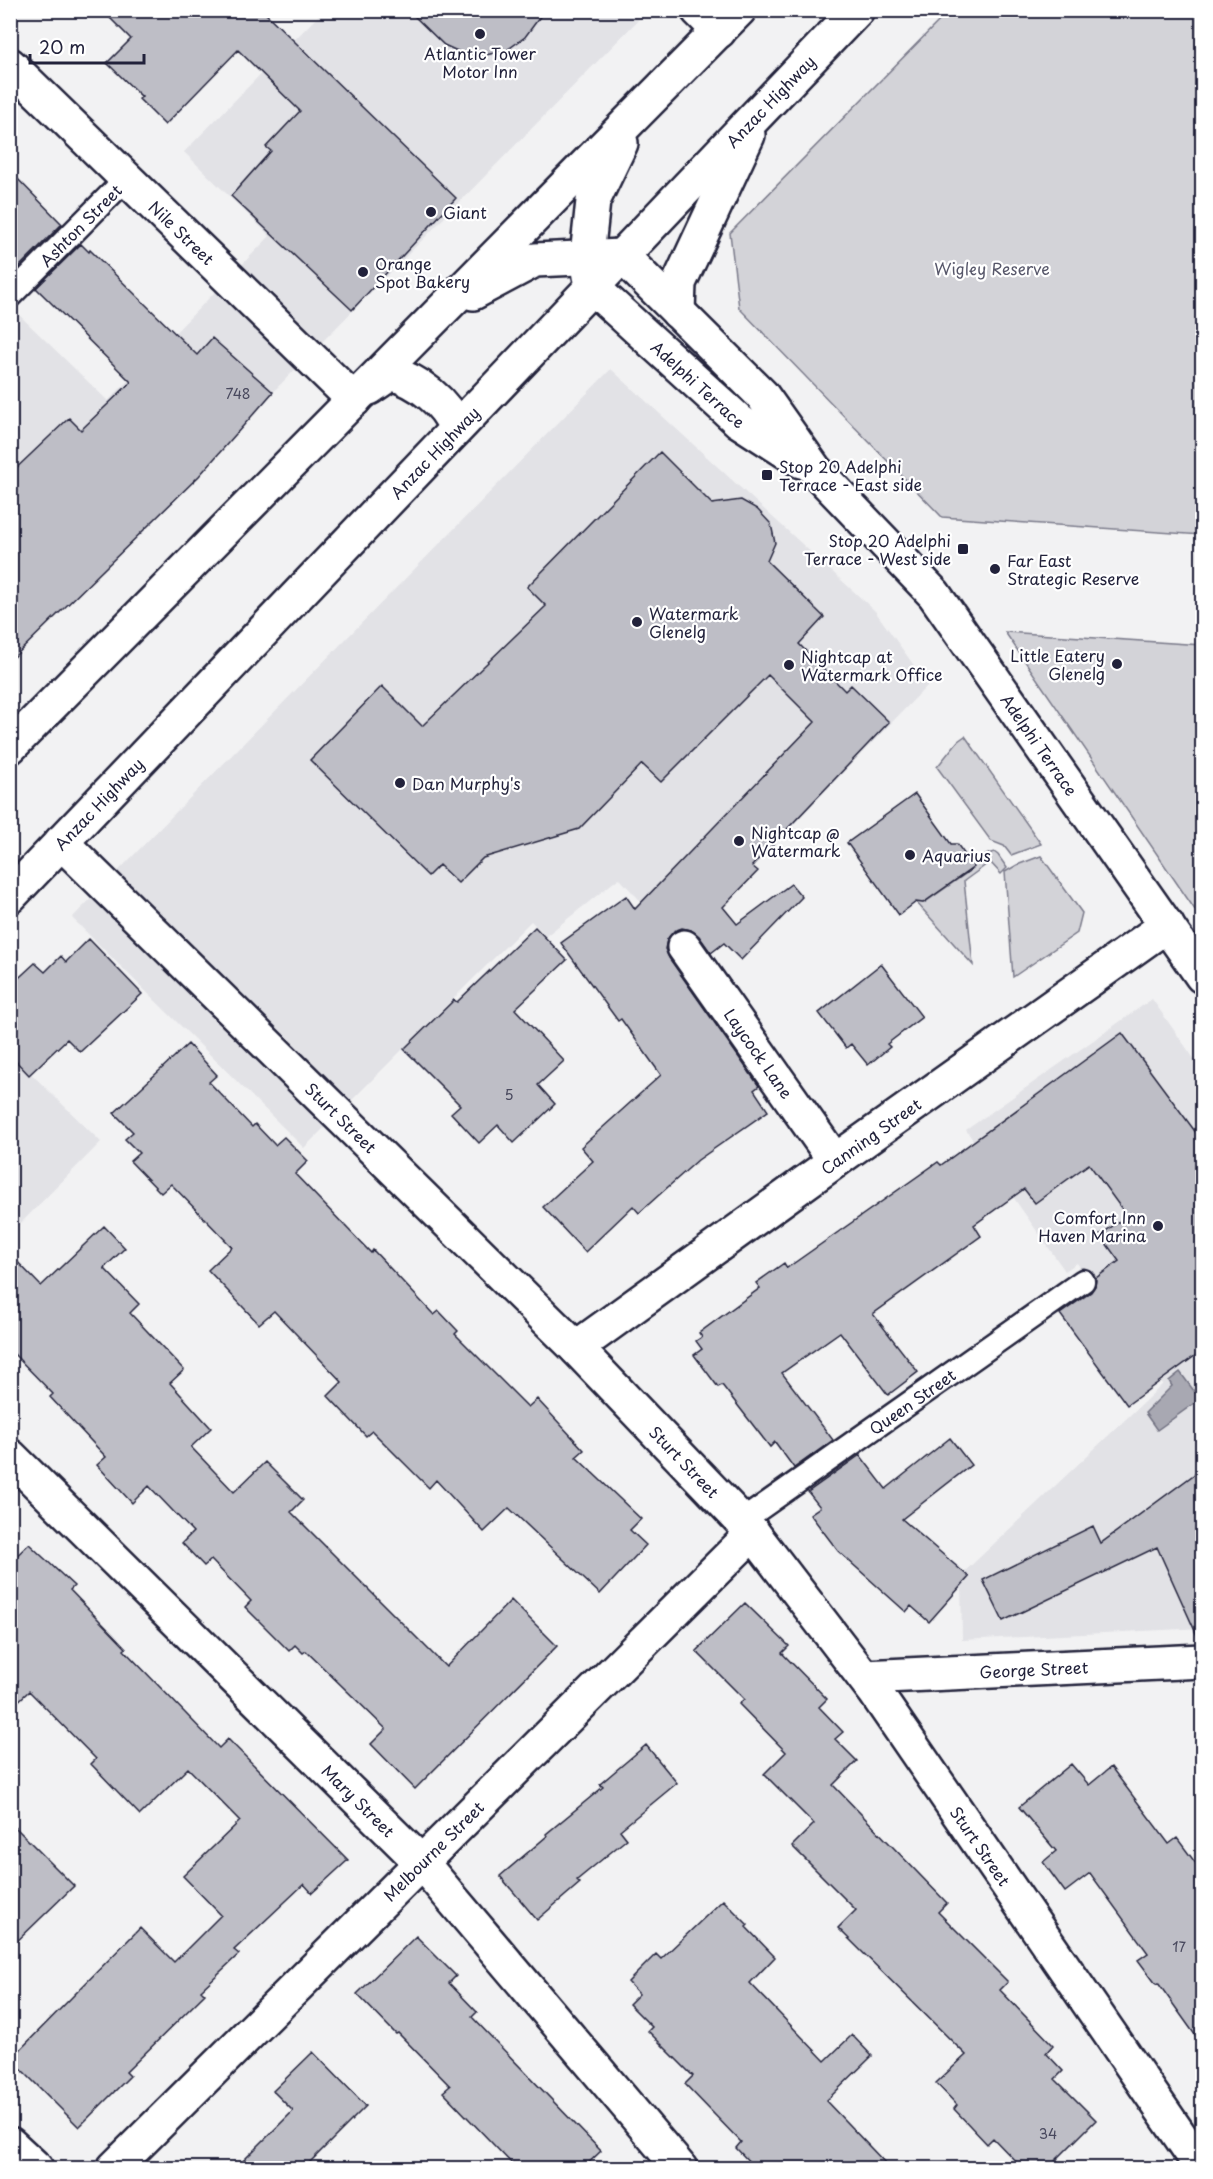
<svg xmlns="http://www.w3.org/2000/svg" width="1213" height="2179" font-family="'Playpen Sans',sans-serif">
<rect width="100%" height="100%" fill="#f2f2f3"/>
<filter id="ink" filterUnits="userSpaceOnUse"><feTurbulence type="fractalNoise" baseFrequency=".0167" numOctaves="2"/><feDisplacementMap in="SourceGraphic" scale="12" xChannelSelector="R" yChannelSelector="G"/><feConvolveMatrix kernelMatrix="1 2 1 2 8 2 1 2 1" color-interpolation-filters="sRGB"/></filter>
<g filter="url(#ink)">
<path fill="#e2e2e6" d="M323,11H647L11,659L10,313L14,310L108,401L270,236L184,152Z
M611,369L875,611L928,685L679,942L619,878L546,936L531,921L304,1148L72,918Z
M1152,999L1202,1070V1628L962,1640L961,1575L1163,1384L1077,1263L1065,1271L966,1130Z
M10,1053L101,1142L11,1233H10Z"/>
<path fill="#d3d3d8" stroke="#7a7a8a" stroke-width="1.5" d="M949,11H1202V535L942,517L739,308L730,233Z
M1005,632L1202,645V920Z
M965,736L1041,844L1011,855L1004,846L991,841L937,767L958,741Z
M994,852L998,855L1007,868L1001,874L990,862L964,881L973,965L916,902L924,903L968,872L969,866L988,854Z
M1041,856L1082,913L1077,933L1013,977L1005,872L1017,865Z"/>
<path fill="#a8a8b2" stroke="#727282" stroke-width="1.5" d="M1180,1372L1200,1399L1157,1430L1145,1413L1172,1386L1169,1381Z"/>
<path fill="#bebec6" stroke="#22223b" stroke-width="1.5" d="M102,10H262L456,198L352,310L231,196L271,151L266,147L300,111L238,50L165,125L139,99L142,97L107,63L131,39Z
M408,10H545L525,37L507,50L486,55L464,54L444,45Z
M10,171L62,224L17,269L10,263Z
M81,244L89,252L90,250L197,355L212,338L273,392L199,476L10,661V474L69,418L81,430L131,382L36,288Z
M660,452L712,504L741,500L757,509L771,524L775,543L767,561L824,617L799,644L845,691L851,685L889,722L752,866L758,871L723,907L737,924L791,884L802,897L741,960L724,943L711,953L699,936L691,930L682,928L674,931L667,940L665,949L669,958L759,1086L754,1090L768,1111L698,1160L639,1213L633,1206L585,1252L543,1207L593,1161L581,1147L661,1075L621,1019L618,1021L561,943L626,896L635,909L815,722L768,675L661,782L642,764L579,829L483,858L458,883L439,865L428,876L310,760L382,686L422,726L546,606L527,587Z
M915,794L951,844H957L974,867L923,903L916,902L899,915L847,843Z
M535,927L567,960L515,1009L564,1061L538,1085L555,1104L514,1143L498,1125L479,1143L451,1113L460,1105L404,1049L454,1000L457,1002Z
M89,939L142,994L80,1052L67,1039L29,1075L10,1055V986L35,963L45,972L61,956L66,962Z
M881,964L922,1017L887,1044L890,1047L868,1065L851,1044L846,1048L819,1013Z
M1122,1033L1203,1142V1350L1127,1405L1060,1314L1091,1292L1095,1286L1096,1278L1119,1261L1100,1235L1127,1216L1089,1164L1035,1203L1024,1189L974,1225L981,1236L873,1314L918,1372L888,1395L840,1332L782,1373L833,1440L794,1468L775,1442L770,1447L722,1385L718,1387L694,1355L702,1349L696,1341L702,1337L699,1333L760,1288L756,1283L784,1263L787,1268L938,1162L941,1165Z
M188,1044L217,1075L209,1082L252,1127L255,1124L275,1145L284,1137L308,1161L295,1174L371,1253L373,1250L434,1315L439,1311L458,1331L455,1334L528,1407L537,1399L584,1450L576,1457L641,1519L630,1530L646,1545L600,1594L509,1508L484,1532L436,1480L429,1488L372,1431L366,1436L328,1396L342,1382L274,1311L259,1324L208,1270L232,1247L171,1184L161,1193L130,1161L139,1153L125,1139L133,1132L114,1113Z
M104,1226L125,1248L104,1268L139,1304L130,1313L184,1370L170,1383L211,1428L191,1447L234,1492L265,1462L303,1500L291,1512L446,1667L511,1600L557,1646L415,1789L371,1744L386,1729L306,1651L303,1653L295,1645L289,1651L245,1607L251,1601L211,1560L204,1566L182,1543L193,1532L149,1486L132,1503L97,1465L106,1457L50,1397L53,1394L10,1350V1254L41,1286Z
M950,1438L971,1465L902,1519L969,1577L929,1622L911,1606L906,1612L838,1551L810,1514L820,1507L808,1492L860,1455L886,1489Z
M1203,1468V1642H1200L1157,1547L1003,1621L983,1580L1093,1526L1101,1543Z
M29,1544L74,1586L70,1590L126,1648L124,1650L219,1748L228,1739L348,1860L312,1893L304,1884L234,1950L239,1954L201,1990L205,1994L126,2072L130,2076L79,2127L11,2059L140,1928L174,1962L221,1915L183,1876L240,1821L188,1768L140,1815L91,1764L96,1759L29,1691L10,1709V1562Z
M745,1603L789,1646L782,1653L827,1699L819,1707L843,1732L835,1739L857,1761L833,1785L947,1903L938,1912L1008,1982L1000,1990L1053,2045L1046,2053L1063,2071L1055,2079L1096,2120L1047,2169H1023L993,2138L987,2144L954,2109L957,2105L936,2083L966,2055L838,1928L856,1910L792,1846L814,1824L764,1774L786,1752L739,1704L744,1699L696,1651Z
M646,1745L677,1783L620,1830L627,1839L577,1880L580,1883L537,1920L500,1876L547,1836L546,1834L603,1787L600,1784Z
M1071,1764L1089,1785L1111,1767L1169,1844L1177,1838L1203,1873V2046L1158,1983L1156,1984L1138,1960L1148,1953L1090,1873L1065,1892L1043,1862L1056,1851L1019,1807Z
M10,1822L74,1886L10,1948Z
M723,1900L748,1925L746,1927L775,1957L750,1983L825,2061L852,2035L872,2056L826,2101L891,2169H756L736,2148L741,2142L685,2084L693,2076L648,2031L652,2027L629,2004L639,1994L628,1982L656,1954L661,1959Z
M416,1936L456,1976L449,1983L477,2012L472,2017L601,2151L582,2169H517L443,2092L450,2086L398,2033L396,2034L357,1994Z
M313,2052L366,2106L303,2169H235L293,2111L273,2091Z"/>
<g fill="none" stroke-linecap="round" stroke-linejoin="round">
<g stroke="#22223b" stroke-width="27">
<g id="service">
<path id="s1" d="M10,296L126,179"/>
<path id="s2" d="M742,1521L1083,1281"/>
</g>
</g>
<g stroke="#22223b" stroke-width="38">
<g id="minor">
<path d="M698,10L719,31"/>
<path id="s3" d="M10,65L354,400"/>
<path id="s4" d="M61,842L576,1348L753,1533L875,1692L1202,2168"/>
<path id="s5" d="M684,947L835,1161"/>
<path id="s6" d="M576,1348L835,1161L1167,925"/>
<path id="s7" d="M10,1456L421,1862L680,2168"/>
<path id="s8" d="M864,1677L1202,1661"/>
<path d="M10,2144L36,2168"/>
<path id="s9" d="M114,2168L753,1533"/>
</g>
</g>
<g stroke="#22223b" stroke-width="38">
<g id="tertiary">
<path id="s10" d="M622,256L762,395L815,470L934,594L1202,976"/>
<path d="M590,276L587,256L593,201L621,143"/>
<path id="s11" d="M592,287L739,421L801,461"/>
<path d="M473,293L535,260L622,256"/>
<path d="M678,312L679,283L748,135"/>
<path d="M369,388L391,373C418,381 445,401 456,428"/>
<path d="M10,747L739,10"/>
<path id="s12" d="M10,896L857,10"/>
</g>
</g>
<use href="#service" stroke="#fff" stroke-width="22"/>
<use href="#minor" stroke="#fff" stroke-width="33"/>
<use href="#tertiary" stroke="#fff" stroke-width="33"/>
</g>
</g>
<g fill="#22223b" stroke="#fff" stroke-width="2">
<circle cx="480" cy="34" r="6"/>
<circle cx="431" cy="212" r="6"/>
<circle cx="363" cy="272" r="6"/>
<rect x="761" y="469" width="12" height="12" rx="3"/>
<rect x="957" y="543" width="12" height="12" rx="3"/>
<circle cx="995" cy="569" r="6"/>
<circle cx="637" cy="622" r="6"/>
<circle cx="1117" cy="664" r="6"/>
<circle cx="789" cy="665" r="6"/>
<circle cx="400" cy="783" r="6"/>
<circle cx="739" cy="841" r="6"/>
<circle cx="910" cy="855" r="6"/>
<circle cx="1158" cy="1226" r="6"/>
</g>
<g text-anchor="middle" dominant-baseline="central" stroke-width="4.5" stroke-linejoin="round" paint-order="stroke">
<g font-size="14" fill="#49495e">
<text x="238" y="393">748</text>
<text x="509" y="1094">5</text>
<text x="1179" y="1946">17</text>
<text x="1048" y="2133">34</text>
</g>
<g font-size="16" fill="#22223b" stroke="#fff" text-anchor="start">
<text x="480" y="53" text-anchor="middle">Atlantic Tower<tspan x="480" dy="18">Motor Inn</tspan></text>
<text x="443" y="212">Giant</text>
<text x="375" y="263">Orange<tspan x="375" dy="18">Spot Bakery</tspan></text>
<text x="779" y="466">Stop 20 Adelphi<tspan x="779" dy="18">Terrace - East side</tspan></text>
<text x="951" y="540" text-anchor="end">Stop 20 Adelphi<tspan x="951" dy="18">Terrace - West side</tspan></text>
<text x="1007" y="560">Far East<tspan x="1007" dy="18">Strategic Reserve</tspan></text>
<text x="649" y="613">Watermark<tspan x="649" dy="18">Glenelg</tspan></text>
<text x="1105" y="655" text-anchor="end">Little Eatery<tspan x="1105" dy="18">Glenelg</tspan></text>
<text x="801" y="656">Nightcap at<tspan x="801" dy="18">Watermark Office</tspan></text>
<text x="412" y="783">Dan Murphy's</text>
<text x="751" y="832">Nightcap @<tspan x="751" dy="18">Watermark</tspan></text>
<text x="922" y="855">Aquarius</text>
<text x="1146" y="1217" text-anchor="end">Comfort Inn<tspan x="1146" dy="18">Haven Marina</tspan></text>
</g>
<g font-size="16" fill="#22223b" stroke="#fff">
<text stroke="none"><textPath href="#s12" startOffset="1100">Anzac Highway</textPath></text>
<text stroke="none"><textPath href="#s1" startOffset="100">Ashton Street</textPath></text>
<text stroke="none"><textPath href="#s3" startOffset="240">Nile Street</textPath></text>
<text stroke="none"><textPath href="#s11" startOffset="144">Adelphi Terrace</textPath></text>
<text stroke="none"><textPath href="#s12" startOffset="614">Anzac Highway</textPath></text>
<text stroke="none"><textPath href="#s10" startOffset="645">Adelphi Terrace</textPath></text>
<text stroke="none"><textPath href="#s12" startOffset="128">Anzac Highway</textPath></text>
<text stroke="none"><textPath href="#s5" startOffset="130">Laycock Lane</textPath></text>
<text stroke="none"><textPath href="#s4" startOffset="393">Sturt Street</textPath></text>
<text stroke="none"><textPath href="#s6" startOffset="363">Canning Street</textPath></text>
<text stroke="none"><textPath href="#s2" startOffset="208">Queen Street</textPath></text>
<text stroke="none"><textPath href="#s4" startOffset="879">Sturt Street</textPath></text>
<text stroke="none"><textPath href="#s8" startOffset="170">George Street</textPath></text>
<text stroke="none"><textPath href="#s7" startOffset="490">Mary Street</textPath></text>
<text stroke="none"><textPath href="#s4" startOffset="1365">Sturt Street</textPath></text>
<text stroke="none"><textPath href="#s9" startOffset="450">Melbourne Street</textPath></text>
</g>
<g font-size="16" fill="#57576a" stroke="#fff">
<text x="992" y="268">Wigley Reserve</text>
</g>
</g>
<rect width="1213" height="2179" fill="none" stroke="#fff" stroke-width="36"/>
<rect x="18" y="18" width="1177" height="2143" fill="none" stroke="#22223b" stroke-width="2" filter="url(#ink)"/>
<path d="M30 54v9h114v-9" fill="none" stroke="#22223b" stroke-width="3"/>
<text x="39" y="54" font-size="18" fill="#22223b" stroke="#ffffff" stroke-width="4.5" paint-order="stroke">20 m</text>
</svg>
